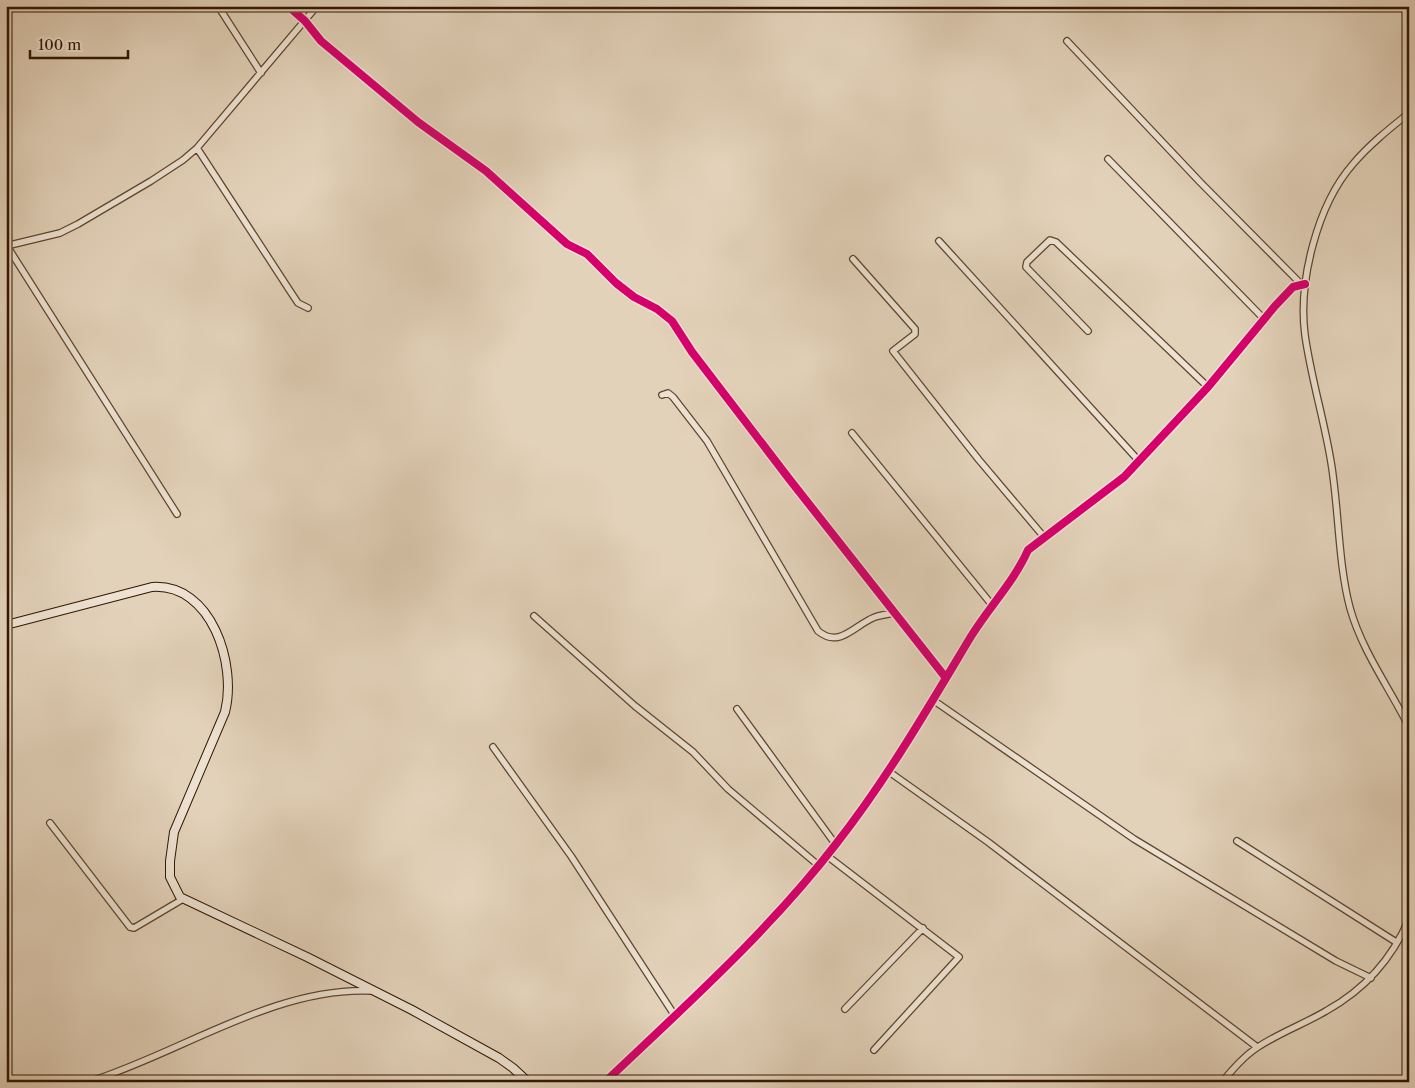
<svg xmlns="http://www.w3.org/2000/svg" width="1415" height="1088" font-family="'Libre Caslon Text',serif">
<rect width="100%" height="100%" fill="#e3d2ba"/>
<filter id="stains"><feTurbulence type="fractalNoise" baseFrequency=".004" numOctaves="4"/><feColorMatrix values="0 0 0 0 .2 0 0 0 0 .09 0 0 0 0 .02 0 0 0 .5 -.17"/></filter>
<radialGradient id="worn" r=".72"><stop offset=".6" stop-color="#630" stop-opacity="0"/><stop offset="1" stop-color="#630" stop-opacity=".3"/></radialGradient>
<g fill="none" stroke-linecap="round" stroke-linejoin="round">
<g stroke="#5d462f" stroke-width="8">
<path id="street" d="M218,6L261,73
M288,6L305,21L321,41L418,122L486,171L567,244L587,254L616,283L634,297L657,309L672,321L692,352L790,480L946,678
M1067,41L1200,182L1301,284
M1409,113C1389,129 1369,145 1353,164C1317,205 1298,282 1305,335C1311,378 1324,419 1331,462C1339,509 1338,563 1350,608C1362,651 1389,687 1409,727
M197,148L292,294L298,303L308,308
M1108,159L1264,319
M939,241L1139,461
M6,246L60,233L78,224L151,181L183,160L197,148L317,6
M7,246L177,514
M853,259L915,329V334L893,351L979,460L1044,537
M1088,331L1026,267L1027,262L1050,240L1056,242L1208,387
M662,395L668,393L673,397L707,441L818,631C840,649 854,625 875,617C881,615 888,614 895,613
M852,433L992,605
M534,616L635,706L693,752L728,789L818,865
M933,700L1134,839L1336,961L1371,978
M737,709L836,845
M493,747L571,856L675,1016
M888,771L988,842L1257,1047
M50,823L130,927L134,928L183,899
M1237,841L1396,942
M826,855L959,957L874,1050
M845,1009L923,928
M1329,1081V1082
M88,1082C179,1054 275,986 372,991
M605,1082C685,1006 769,931 836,844C887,779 928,708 970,638C988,608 1014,582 1028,550L1124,477L1208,387L1275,306L1293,287L1305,284
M1222,1082C1233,1069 1244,1056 1258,1047C1279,1033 1304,1024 1326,1011C1364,990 1392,959 1409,919"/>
</g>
<g stroke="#301701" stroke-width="10">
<path id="secondary" d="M6,625L152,587C212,583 237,665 225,712L174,832L170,861V877L180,897L307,957L412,1010L499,1058L513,1068L528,1082"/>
</g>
<use href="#street" stroke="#ede2d2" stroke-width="5.5"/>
<use href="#secondary" stroke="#ede2d2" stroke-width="8"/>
<g stroke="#ede2d2" stroke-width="11">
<path id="cycleway" d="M288,6L305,21L321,41L418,122L486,171L567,244L587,254L616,283L634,297L657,309L672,321L692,352L790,480L946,678
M605,1082C685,1006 769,931 836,844C887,779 928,708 970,638C988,608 1014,582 1028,550L1124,477L1208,387L1275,306L1293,287L1305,284"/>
</g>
<use href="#cycleway" stroke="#d6006c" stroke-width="8"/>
</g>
<rect width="1415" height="1088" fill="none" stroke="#e3d2ba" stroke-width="25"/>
<rect x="8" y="8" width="1400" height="1073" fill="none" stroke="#301701" stroke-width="2.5"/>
<rect x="12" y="12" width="1390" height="1063" fill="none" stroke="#301701"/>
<path d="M30 50v8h98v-8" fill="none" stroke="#301701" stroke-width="2.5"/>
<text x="38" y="50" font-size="15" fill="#301701" stroke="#ede2d2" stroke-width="4" paint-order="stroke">100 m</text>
<rect width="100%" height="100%" filter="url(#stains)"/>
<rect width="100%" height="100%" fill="url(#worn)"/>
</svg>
